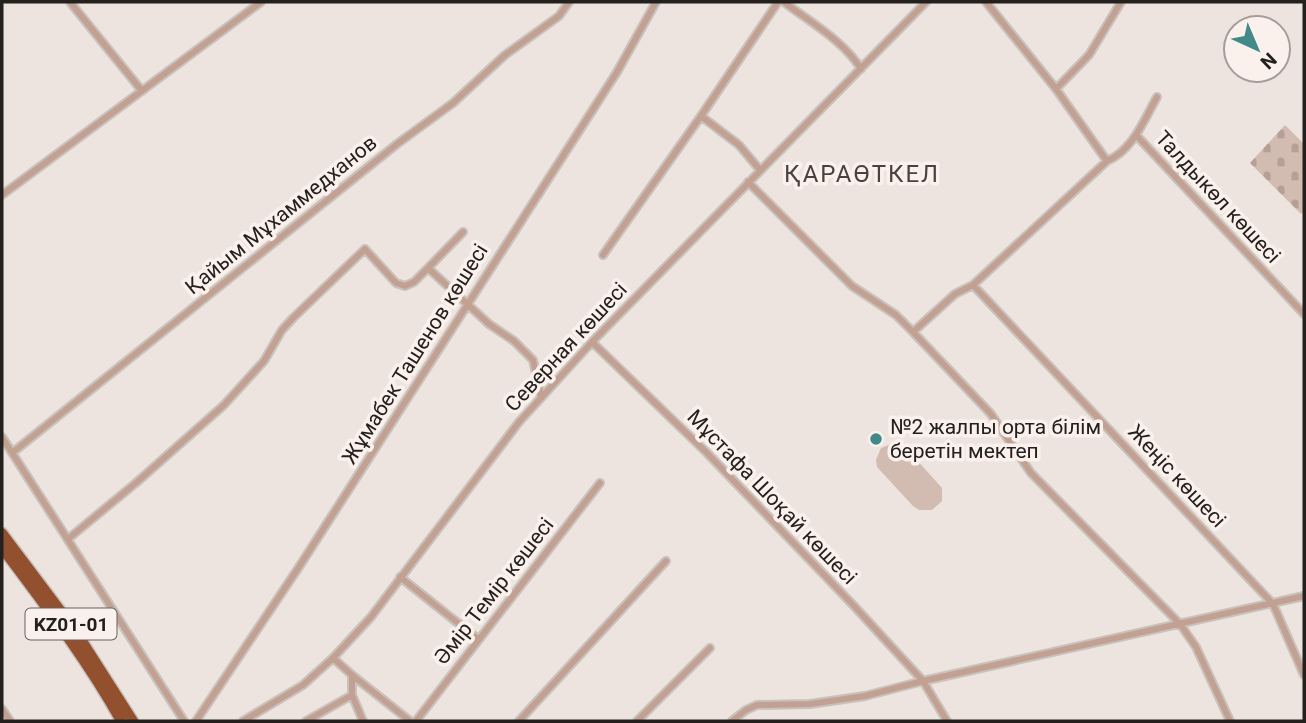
<svg xmlns="http://www.w3.org/2000/svg" width="1306" height="723" font-family="Roboto,sans-serif">
<defs>
<pattern id="cemetery-stones" width="16" height="16" patternUnits="userSpaceOnUse" patternTransform="scale(1.75)"><rect width="16" height="16" fill="#d2bbb0"/><path d="M2 7V4a2 2 0 0 1 4 0v3zM10 15v-3a2 2 0 0 1 4 0v3z" fill="#b4a097"/></pattern>
</defs>
<rect width="100%" height="100%" fill="#eee4df"/>
<path fill="#d2bbb0" d="M894,443L906,448L942,488V501L932,510H919L913,506L877,467L876,460L881,448Z"/>
<path fill="url(#cemetery-stones)" d="M1285,125L1304,144V211L1301,214L1250,163Z"/>
<g fill="none" stroke-linecap="round" stroke-linejoin="round">
<g stroke="#c9c1bc" stroke-width="10">
<path id="minor" d="M70,2L142,91
M784,2C810,22 844,41 861,69
M986,2L1056,89L1107,161
M1056,89L1089,55L1121,2
M701,116L739,145L760,170
M1136,135L1304,314
M748,182L852,286L896,315L913,332L991,414L1031,473L1180,624L1196,647L1230,721
M2,195L261,2
M603,255L701,116L778,2
M428,268L463,232
M973,285L1273,604L1304,675
M913,332L955,294L973,285L1107,161C1133,150 1144,120 1157,97
M592,342L706,452L855,607L923,681L1304,596
M2,437L184,721
M12,453L397,144L453,103L505,55L559,16L569,2
M68,539L137,482L224,405L264,361L282,330L293,318L365,249L396,283L405,286L414,282L428,268L489,324L514,341L533,360L541,397
M400,577L478,639
M333,658L352,675V695L363,721
M352,675L410,721
M2,709L10,721
M196,721L299,567L617,72L656,2
M243,721L303,685L333,658L371,617L519,422L592,342L926,2
M306,721L352,695
M416,721L600,483
M519,721L666,561
M637,721L710,648
M732,721L746,710L757,705L810,704L865,696L923,681L947,721"/>
</g>
<g stroke="#c9c1bc" stroke-width="13">
<path id="highway" d="M2,533L75,630L133,721
M2,548C44,604 87,660 121,721"/>
</g>
<use href="#minor" stroke="#c2a192" stroke-width="6"/>
<use href="#highway" stroke="#92502f" stroke-width="10"/>
</g>
<circle fill="#428a8a" stroke="#fbf1ec" stroke-width="2.5" cx="876" cy="439" r="7"/>
<g text-anchor="middle" dominant-baseline="central" stroke-width="7" stroke-linejoin="round" paint-order="stroke">
<rect fill="#fbf1ec" stroke="#645f5c" stroke-width="2" x="25.5" y="608.5" width="91" height="31" rx="5"/>
<g font-size="19" font-weight="bold" fill="#23201e">
<text x="71" y="624">KZ01-01</text>
</g>
<g font-size="21" fill="#23201e" stroke="#fbf1ec">
<text transform="translate(1218 197) rotate(47)">Талдыкөл көшесі</text>
<text transform="translate(281 215) rotate(-39)">Қайым Мұхаммедханов</text>
<text transform="translate(566 347) rotate(-47)">Северная көшесі</text>
<text transform="translate(415 354) rotate(-58)">Жұмабек Ташенов көшесі</text>
<text transform="translate(1177 476) rotate(47)">Жеңіс көшесі</text>
<text transform="translate(772 497) rotate(46)">Мұстафа Шоқай көшесі</text>
<text transform="translate(494 591) rotate(-52)">Әмір Темір көшесі</text>
</g>
<g font-size="21" fill="#23201e" stroke="#fbf1ec" text-anchor="start">
<text x="890" y="427">№2 жалпы орта білім<tspan x="890" dy="24">беретін мектеп</tspan></text>
</g>
<g font-size="24" letter-spacing="2" fill="#49423e" stroke="#fbf1ec">
<text x="862" y="174">ҚАРАӨТКЕЛ</text>
</g>
</g>
<rect width="1306" height="723" fill="none" stroke="#23201e" stroke-width="7"/>
<g transform="translate(1257 49) rotate(136)"><circle r="33" fill="#fbf1ec" stroke="#a59d9a" stroke-width="2"/>
<path d="M0-5L12 26L0 18L-12 26Z" fill="#428a8a"/>
<text y="-10" font-size="19" font-weight="bold" text-anchor="middle" fill="#23201e">N</text>
</g>
</svg>
